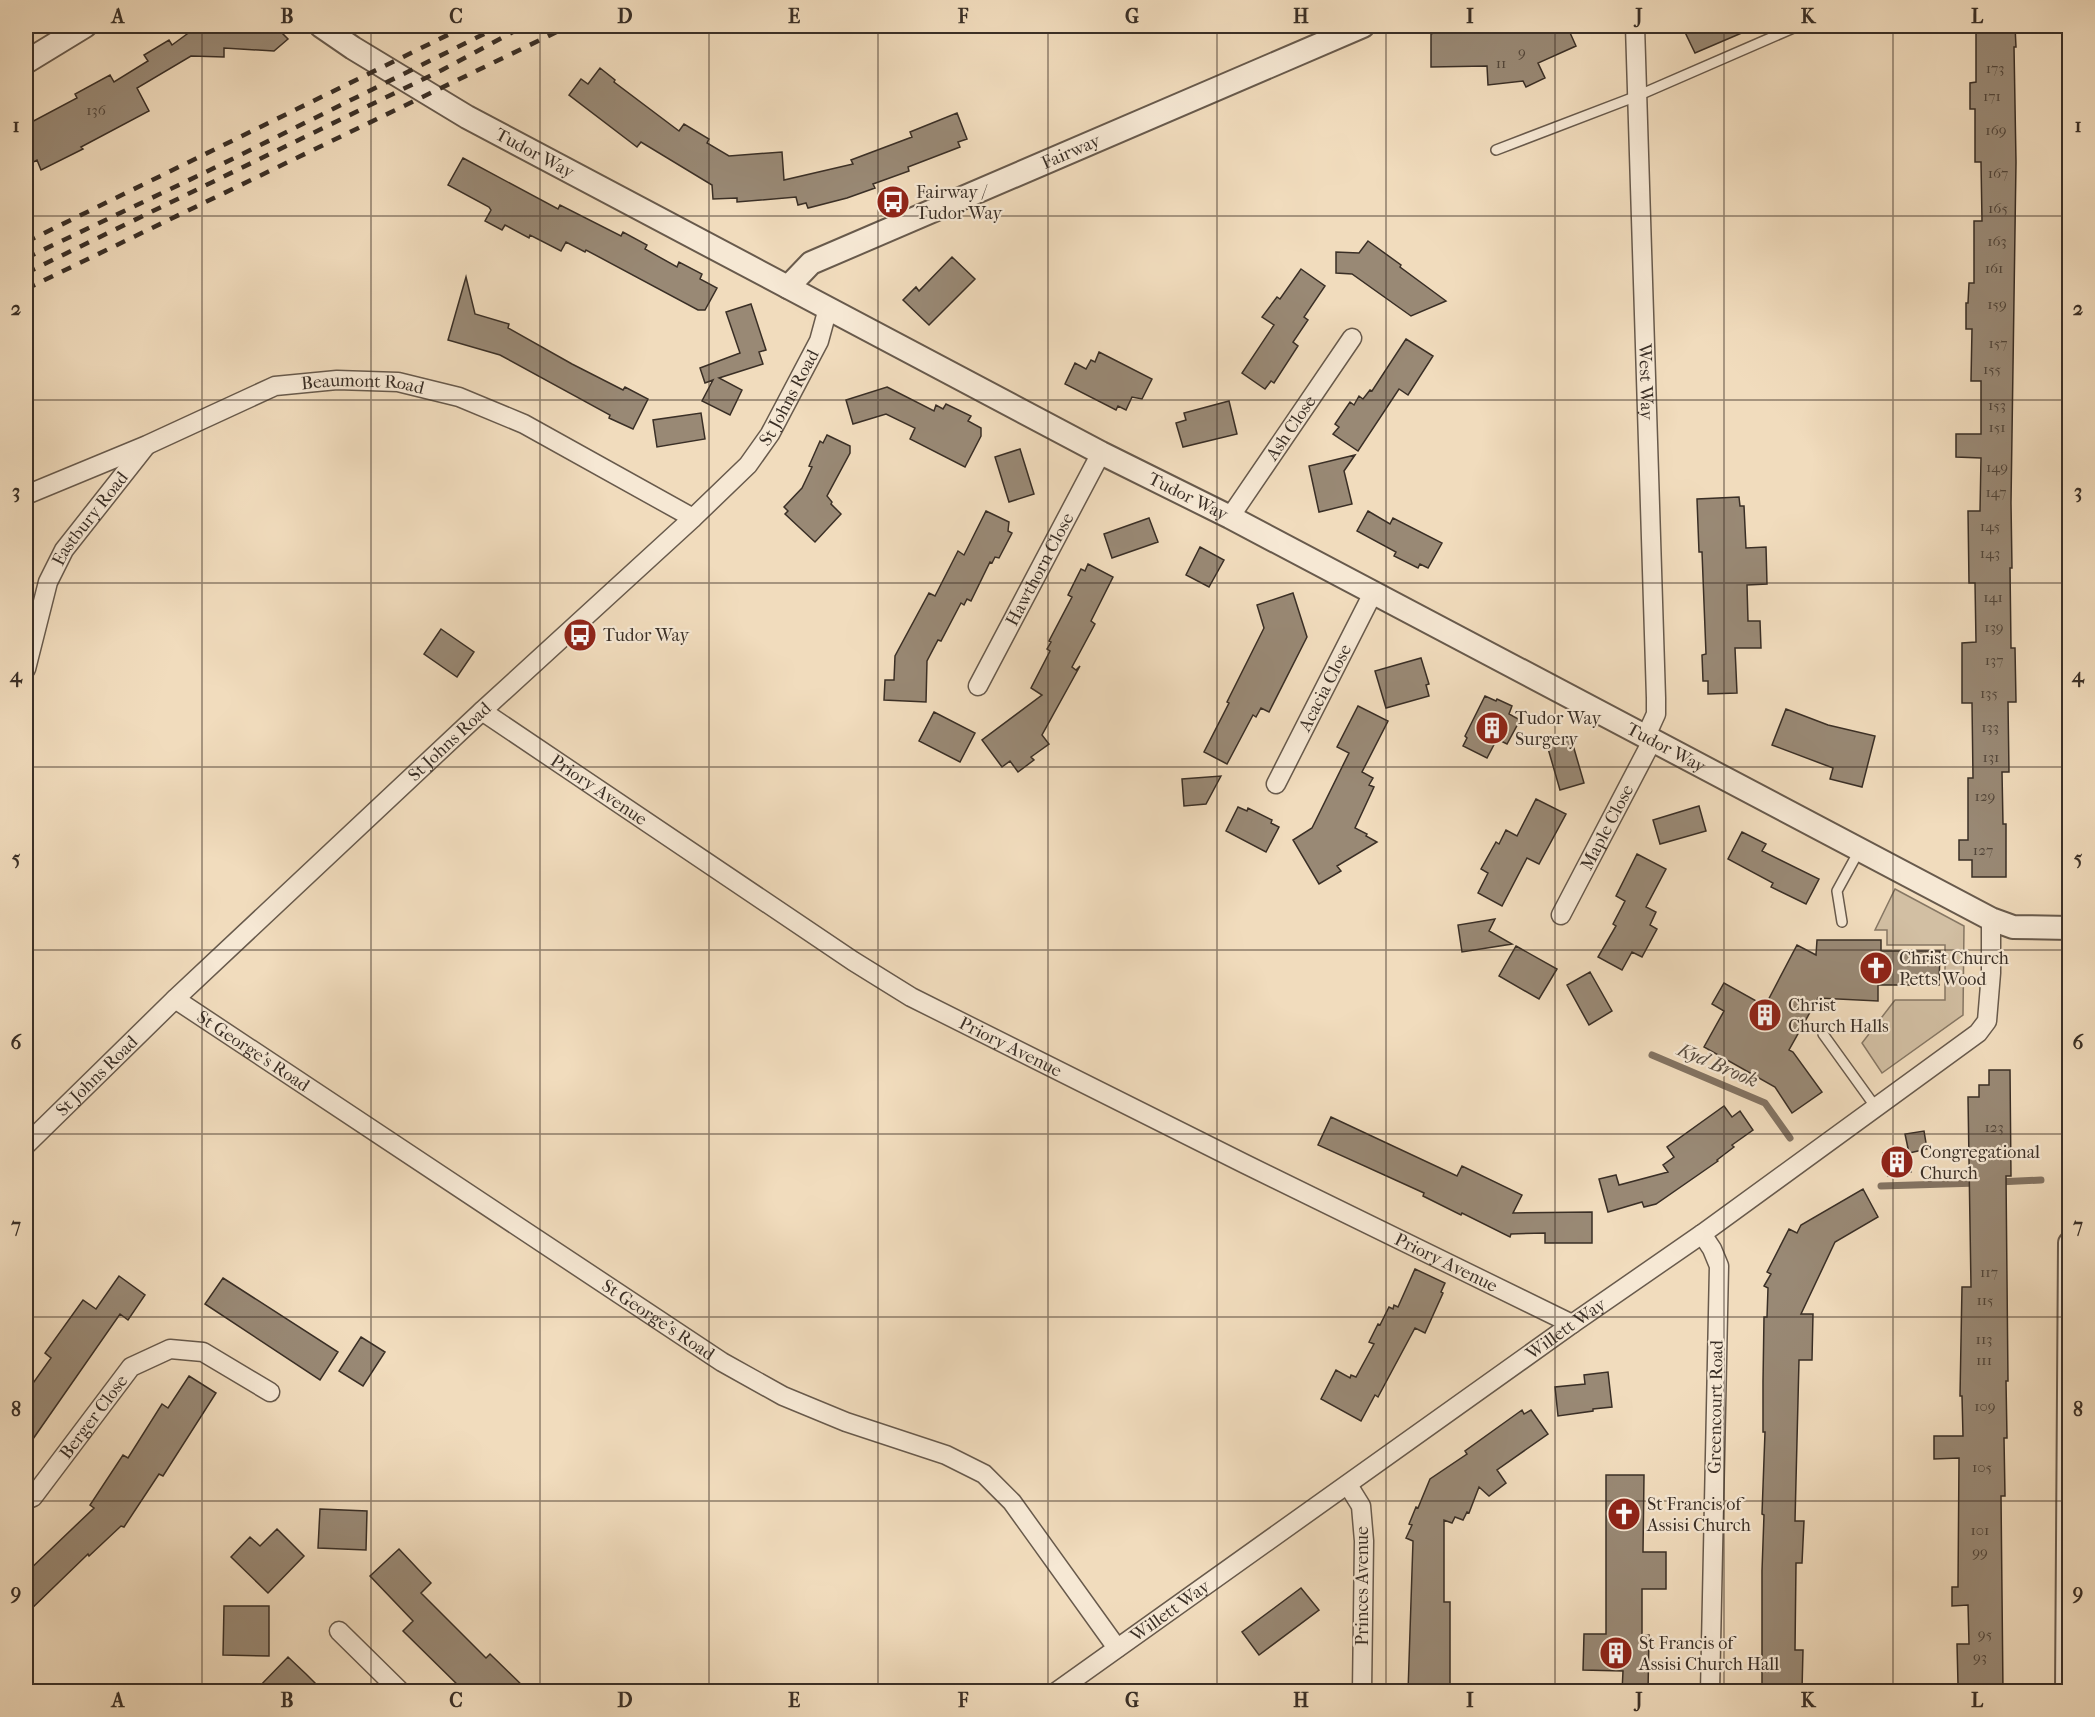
<svg xmlns="http://www.w3.org/2000/svg" width="2095" height="1717" font-family="'IM FELL French Canon',serif">
<rect width="100%" height="100%" fill="#f1dcbd"/>
<filter id="stains"><feTurbulence type="fractalNoise" baseFrequency=".00333" numOctaves="4"/><feColorMatrix values="0 0 0 0 .2 0 0 0 0 .09 0 0 0 0 .02 0 0 0 .5 -.17"/></filter>
<radialGradient id="worn" r=".72"><stop offset=".6" stop-color="#630" stop-opacity="0"/><stop offset="1" stop-color="#630" stop-opacity=".3"/></radialGradient>
<path fill="#d2bfa3" stroke="#867764" stroke-width="1.5" d="M1895,889L1964,926L1963,1015L1882,1073L1862,1043L1895,1000H1945V945H1887V930H1875Z"/>
<g fill="none" stroke-linecap="round" stroke-linejoin="round">
<path stroke="#837362" stroke-width="7" d="M1652,1055L1765,1103L1790,1138
M1998,1182L2041,1180
M1881,1186L1978,1183"/>
</g>
<path fill="#998975" stroke="#3a2f26" stroke-width="1.5" d="M198,26H275L288,39L274,51L224,48V57L191,56L137,88L149,111L81,147L83,149L41,170L37,160L26,166V125L77,98L75,94L110,75L114,82L148,61L144,55L169,40L172,45Z
M1451,26H1567L1576,46L1538,63L1545,78L1526,87L1523,81L1488,85L1487,66L1431,67V34Z
M1682,26H1758L1695,53Z
M1976,26H2015L2016,47H2014L2016,162L2011,503L2012,568H2010L2011,648H2015L2016,702H2008L2009,772H2002L2003,824H2006V877H1972V860H1959V840H1968V778H1973L1972,703H1962V643L1976,642L1975,583H1969L1968,511H1980L1981,458L1956,457V434H1981V381H1971L1972,329H1966V303H1968L1969,283H1974V221H1982L1981,162H1975V109H1970V83L1976,82Z
M600,68L615,80L614,82L679,131L684,124L709,139L707,143L729,156L782,152L784,180L853,164L851,160L912,137L910,132L957,113L967,139L958,142L960,147L908,167L909,171L873,184L875,188L847,198L808,208L806,203L798,205L796,197L737,202V198L713,199L712,185L641,142L637,147L569,95L581,79L588,84Z
M463,158L558,209L560,205L621,236L623,232L647,245L645,249L677,267L679,262L702,274L700,279L717,288L705,310H698L586,250L585,252L566,242L561,251L530,235L529,238L505,225L502,230L485,221L491,210L489,207L448,185Z
M1368,241L1401,265L1400,267L1446,301L1411,316L1352,274L1336,273V252L1359,253Z
M952,257L975,279L929,325L903,300L916,287L919,291Z
M1301,269L1325,286L1304,317L1308,320L1293,342L1298,346L1274,383L1271,381L1265,389L1242,373L1274,325L1262,317L1277,297L1280,299Z
M466,277L475,314L509,324L508,328L572,364L623,390L625,387L648,399L633,429L609,418L610,415L500,355L448,340Z
M751,304L766,350L759,352L763,364L719,378L742,390L730,415L702,401L713,380L705,383L700,368L740,353L726,312Z
M1406,339L1433,356L1408,395L1399,389L1358,451L1333,434L1339,427L1335,424L1350,402L1354,405L1359,396L1363,399L1370,390L1372,391Z
M1099,352L1152,379L1142,399L1132,397L1126,410L1118,406L1116,410L1065,384L1075,363L1086,369L1091,360L1095,362Z
M887,387L934,411L936,405L943,409L946,404L971,416L968,421L981,428V436L965,467L910,439L915,428L886,414L853,424L846,400Z
M1229,401L1237,434L1183,447L1176,423L1186,420L1184,413Z
M701,413L705,439L657,447L653,420Z
M827,435L850,446V453L827,496L832,502L831,504L841,514L815,542L785,514L788,511L784,507L802,488L812,467L809,466L820,441L823,443Z
M1020,449L1034,494L1009,502L995,457Z
M1355,455L1344,471L1352,504L1319,512L1309,466Z
M1739,497L1740,506H1744L1746,548L1766,547L1767,584L1747,585L1748,621H1760L1761,648H1735L1737,693L1708,694V681H1703L1702,655L1706,654L1702,552H1699L1697,499Z
M986,511L1009,522L1008,531L1012,533L999,558L995,557L992,563L990,562L971,601L967,599L964,605L961,603L941,641L938,640L927,661L926,702L884,700L885,680H894L895,656L929,593L935,596L958,551L964,555Z
M1368,511L1390,524L1393,518L1442,543L1428,568L1420,564L1418,568L1394,556L1396,552L1357,531Z
M1149,518L1158,542L1112,558L1104,534Z
M1200,547L1224,560L1209,587L1186,575Z
M1088,564L1113,577L1091,621L1095,624L1072,667L1076,670L1080,666L1042,735L1049,744L1031,757L1034,760L1018,772L1010,761L1002,767L982,740L1042,695L1031,688L1050,651L1047,649L1051,642L1049,641L1072,597L1068,595L1081,569L1085,571Z
M1293,593L1307,637L1269,712L1261,708L1256,717L1253,715L1227,764L1204,752L1229,703L1227,702L1264,628L1257,605Z
M441,629L474,652L457,677L424,654Z
M1421,658L1429,684L1426,685L1429,696L1386,708L1375,671Z
M1485,696L1496,701L1497,699L1512,706L1509,714L1520,720L1507,744L1497,739L1487,758L1463,746L1467,738L1465,736Z
M1358,706L1388,721L1362,772L1373,778L1369,785L1374,787L1355,828L1367,834L1366,836L1377,842L1337,866L1341,871L1319,884L1293,840L1312,828L1349,753L1337,747Z
M1786,709L1828,725L1875,736L1862,787L1830,779L1833,768L1772,745Z
M934,712L975,733L960,762L919,741Z
M1571,738L1584,783L1560,790L1547,745Z
M1221,776L1206,804L1184,806L1182,779Z
M1536,799L1566,814L1539,864L1527,858L1502,906L1478,893L1488,873L1481,869L1496,842L1499,844L1506,830L1517,836Z
M1699,806L1706,831L1660,844L1653,820Z
M1238,807L1247,811L1248,808L1272,820L1271,823L1279,827L1266,852L1226,831Z
M1742,832L1766,844L1762,851L1819,879L1806,904L1771,887L1773,883L1728,859Z
M1637,854L1666,869L1646,907L1656,912L1650,925L1657,929L1642,957L1632,952L1622,970L1598,957L1616,926L1613,924L1625,901L1616,896Z
M1495,919L1489,931L1512,944L1462,952L1458,925Z
M1817,940H1881V951H1940L1939,985H1878V1001L1818,998L1789,1050L1793,1052L1822,1092L1792,1113L1775,1087L1704,1047L1724,1011L1712,1004L1724,983L1765,1006L1797,945L1816,955Z
M1516,946L1557,969L1539,999L1499,976Z
M1590,972L1612,1011L1589,1025L1567,985Z
M1989,1070H2010L2011,1176H2006L2008,1381H2006L2007,1438H2004L2005,1496H2001L2003,1692H1968V1684H1958L1957,1644H1969L1968,1605L1952,1606V1587H1958L1959,1458L1934,1459V1436H1963L1962,1396H1960L1962,1287H1971L1968,1097H1979V1085H1989Z
M1724,1106L1732,1117L1740,1111L1753,1130L1732,1145L1734,1147L1717,1160L1718,1161L1656,1204L1644,1207L1642,1202L1608,1212L1599,1179L1616,1175L1619,1185L1668,1172L1663,1165L1674,1157L1667,1147Z
M1331,1117L1457,1176L1462,1166L1522,1195L1513,1213L1592,1212V1243H1545V1233L1511,1234L1510,1237L1462,1213L1461,1215L1423,1196L1424,1193L1318,1145Z
M1924,1131L1927,1149L1909,1153L1905,1134Z
M1906,1149L1911,1172L1888,1176L1883,1153Z
M1863,1189L1878,1217L1835,1242L1801,1314H1813L1812,1360H1799L1795,1521H1804L1802,1563H1796L1795,1650H1803L1802,1690L1762,1692V1571L1764,1515L1762,1514L1765,1432H1763V1382L1764,1317H1767L1768,1288L1764,1286L1771,1274L1767,1272L1789,1229L1797,1233L1801,1225Z
M1415,1269L1445,1283L1441,1292L1443,1293L1425,1333L1415,1328L1378,1397L1375,1395L1361,1421L1321,1399L1336,1370L1350,1378L1351,1375L1356,1377L1374,1344L1369,1342L1378,1324L1380,1325L1389,1307L1393,1309L1394,1305L1398,1307Z
M119,1276L145,1295L128,1320L120,1314L26,1449V1393L51,1358L45,1353L83,1300L96,1309Z
M223,1278L338,1352L320,1380L205,1304Z
M361,1337L385,1352L363,1386L339,1371Z
M1608,1372L1612,1407L1593,1409V1411L1558,1416L1555,1387L1585,1384L1584,1375Z
M189,1376L216,1393L163,1476L159,1474L124,1527L121,1526L89,1556L88,1554L26,1614V1573L94,1508L90,1505L123,1455L128,1458L162,1404L168,1408Z
M1522,1410L1524,1414L1531,1410L1548,1434L1497,1470L1506,1483L1489,1496L1479,1487L1469,1513L1467,1512L1463,1520L1455,1517L1452,1523L1444,1520V1602H1450V1692H1408L1413,1541L1406,1538L1412,1525L1409,1524L1416,1507L1418,1508L1430,1479L1467,1454L1465,1451Z
M1606,1475H1644L1643,1552H1666V1589H1642V1635H1649L1648,1692H1622L1623,1671L1583,1670L1584,1634H1606Z
M320,1509L367,1511L366,1550L318,1548Z
M277,1529L304,1556L268,1593L231,1557L250,1537L260,1546Z
M399,1549L431,1583L421,1593L486,1658L490,1654L529,1692H465L403,1631L413,1621L370,1576Z
M1301,1588L1319,1610L1259,1655L1242,1632Z
M224,1606H269V1656L223,1655Z
M288,1657L306,1674L324,1692H254Z"/>
<g fill="none" stroke-linecap="round" stroke-linejoin="round">
<g stroke="#685a4c" stroke-width="12">
<path id="service" d="M1496,150L1637,96L1798,26
M1842,922L1837,891L1860,849
M1823,1034L1877,1109"/>
</g>
<g stroke="#685a4c" stroke-width="21">
<g id="minor">
<path id="s1" d="M1635,26L1656,698V714L1646,736"/>
<path id="s2" d="M26,495L147,445L275,386L337,380L398,382L459,397L524,424L693,518"/>
<path id="s3" d="M1230,517L1352,338"/>
<path id="s4" d="M26,669L48,582L64,550L146,446"/>
<path id="s5" d="M978,686L1101,453"/>
<path id="s6" d="M482,711L853,961L911,997L1245,1164L1572,1324"/>
<path id="s7" d="M1276,784L1373,593"/>
<path id="s8" d="M1561,915L1653,739"/>
<path id="s9" d="M175,999L722,1362L783,1396L846,1422L946,1455L984,1474L1012,1502L1117,1648"/>
<path id="s10" d="M26,1145L175,999L482,711L693,518L748,465L770,434L819,341L828,308"/>
<path d="M1702,1234L1712,1249L1719,1266L1710,1692"/>
<path d="M1348,1485L1361,1506L1364,1541L1362,1692"/>
<path id="s11" d="M26,1500L33,1497L131,1367L170,1349L203,1352L270,1392"/>
<path d="M339,1631L401,1692"/>
<path id="s12" d="M1056,1692L1572,1324L1702,1234L1978,1033L1987,1021L1991,973V919"/>
</g>
</g>
<g stroke="#685a4c" stroke-width="26">
<g id="tertiary">
<path id="s13" d="M321,26L353,48L467,117L1101,453L1230,517L1991,919L2013,927L2070,928"/>
<path d="M26,62L85,26"/>
<path id="s14" d="M788,287L811,263L1363,26"/>
<path d="M2067,1692L2070,1243"/>
</g>
</g>
<use href="#service" stroke="#f6e8d4" stroke-width="9"/>
<use href="#minor" stroke="#f6e8d4" stroke-width="18"/>
<use href="#tertiary" stroke="#f6e8d4" stroke-width="22"/>
<path stroke="#3a2f26" stroke-width="4.5" stroke-dasharray="10 10" stroke-linecap="butt" d="M26,242L466,26
M26,258L206,172L500,26
M26,273L442,70L524,26
M26,289L569,26"/>
</g>
<path fill="none" stroke="#3a2f26" stroke-width="1.5" stroke-opacity="0.55" d="M202,26V1692M371,26V1692M540,26V1692M709,26V1692M878,26V1692M1048,26V1692M1217,26V1692M1386,26V1692M1555,26V1692M1724,26V1692M1893,26V1692M26,216H2070M26,400H2070M26,583H2070M26,767H2070M26,950H2070M26,1134H2070M26,1317H2070M26,1501H2070"/>
<defs>
<g id="bus-disc" transform="scale(1.725)"><circle r="9.5" fill="#8f2418" stroke="#f6e8d4"/><path d="M-5-6H5V4H4V6H2V4H-2V6H-4V4H-5ZM-3.5-4V0h7V-4ZM-3.5 1.2v1.5H-2V1.2ZM2 1.2v1.5H3.5V1.2Z" fill="#fff"/></g>
<g id="building-disc" transform="scale(1.725)"><circle r="9.5" fill="#8f2418" stroke="#f6e8d4"/><path d="M-4-6H4V6H1V3H-1V6H-4ZM-2.5-4.3h1.7v1.8h-1.7ZM.8-4.3h1.7v1.8H.8ZM-2.5-1h1.7V.8h-1.7ZM.8-1h1.7V.8H.8Z" fill="#fff"/></g>
<g id="church-disc" transform="scale(1.725)"><circle r="9.5" fill="#8f2418" stroke="#f6e8d4"/><path d="M-1.2-6h2.4v3.5h3.3v2.4h-3.3V6h-2.4V-.1h-3.3v-2.4h3.3Z" fill="#fff"/></g>
</defs>
<g fill-rule="evenodd">
<use href="#bus-disc" x="893" y="202"/>
<use href="#bus-disc" x="580" y="635"/>
<use href="#building-disc" x="1492" y="728"/>
<use href="#church-disc" x="1876" y="968"/>
<use href="#building-disc" x="1765" y="1015"/>
<use href="#building-disc" x="1897" y="1162"/>
<use href="#church-disc" x="1624" y="1514"/>
<use href="#building-disc" x="1616" y="1653"/>
</g>
<g text-anchor="middle" dominant-baseline="central" stroke-width="4.5" stroke-linejoin="round" paint-order="stroke">
<g font-size="15" fill="#52463a">
<text x="1522" y="52">9</text>
<text x="1501" y="63">11</text>
<text x="1995" y="68">173</text>
<text x="1992" y="96">171</text>
<text x="96" y="110">136</text>
<text x="1996" y="130">169</text>
<text x="1998" y="173">167</text>
<text x="1998" y="208">165</text>
<text x="1997" y="241">163</text>
<text x="1994" y="268">161</text>
<text x="1997" y="304">159</text>
<text x="1998" y="343">157</text>
<text x="1992" y="369">155</text>
<text x="1997" y="405">153</text>
<text x="1997" y="427">151</text>
<text x="1997" y="467">149</text>
<text x="1996" y="492">147</text>
<text x="1990" y="526">145</text>
<text x="1990" y="553">143</text>
<text x="1993" y="597">141</text>
<text x="1994" y="627">139</text>
<text x="1994" y="660">137</text>
<text x="1989" y="693">135</text>
<text x="1990" y="727">133</text>
<text x="1991" y="757">131</text>
<text x="1985" y="796">129</text>
<text x="1983" y="850">127</text>
<text x="1994" y="1127">123</text>
<text x="1989" y="1272">117</text>
<text x="1985" y="1300">115</text>
<text x="1984" y="1339">113</text>
<text x="1984" y="1360">111</text>
<text x="1985" y="1406">109</text>
<text x="1982" y="1467">105</text>
<text x="1980" y="1530">101</text>
<text x="1980" y="1552">99</text>
<text x="1985" y="1634">95</text>
<text x="1980" y="1657">93</text>
</g>
<g font-size="18" fill="#3a2f26" stroke="#f6e8d4">
<text stroke="none"><textPath href="#s14" startOffset="316">Fairway</textPath></text>
<text stroke="none"><textPath href="#s13" startOffset="249">Tudor Way</textPath></text>
<text stroke="none"><textPath href="#s1" startOffset="356">West Way</textPath></text>
<text stroke="none"><textPath href="#s2" startOffset="360">Beaumont Road</textPath></text>
<text stroke="none"><textPath href="#s10" startOffset="1071">St Johns Road</textPath></text>
<text stroke="none"><textPath href="#s3" startOffset="108">Ash Close</textPath></text>
<text stroke="none"><textPath href="#s13" startOffset="987">Tudor Way</textPath></text>
<text stroke="none"><textPath href="#s4" startOffset="166">Eastbury Road</textPath></text>
<text stroke="none"><textPath href="#s5" startOffset="132">Hawthorn Close</textPath></text>
<text stroke="none"><textPath href="#s7" startOffset="108">Acacia Close</textPath></text>
<text stroke="none"><textPath href="#s10" startOffset="585">St Johns Road</textPath></text>
<text stroke="none"><textPath href="#s13" startOffset="1527">Tudor Way</textPath></text>
<text stroke="none"><textPath href="#s6" startOffset="141">Priory Avenue</textPath></text>
<text stroke="none"><textPath href="#s8" startOffset="99">Maple Close</textPath></text>
<text stroke="none"><textPath href="#s6" startOffset="627">Priory Avenue</textPath></text>
<text stroke="none"><textPath href="#s9" startOffset="94">St George's Road</textPath></text>
<text stroke="none"><textPath href="#s10" startOffset="99">St Johns Road</textPath></text>
<text stroke="none"><textPath href="#s6" startOffset="1113">Priory Avenue</textPath></text>
<text stroke="none"><textPath href="#s9" startOffset="580">St George's Road</textPath></text>
<text stroke="none"><textPath href="#s12" startOffset="626">Willett Way</textPath></text>
<text transform="translate(1716 1407) rotate(-89)">Greencourt Road</text>
<text stroke="none"><textPath href="#s11" startOffset="108">Berger Close</textPath></text>
<text transform="translate(1362 1586) rotate(-90)">Princes Avenue</text>
<text stroke="none"><textPath href="#s12" startOffset="140">Willett Way</textPath></text>
</g>
<g font-size="18" fill="#3a2f26" stroke="#f6e8d4" text-anchor="start">
<text x="916" y="192">Fairway /<tspan x="916" dy="21">Tudor Way</tspan></text>
<text x="603" y="635">Tudor Way</text>
<text x="1515" y="718">Tudor Way<tspan x="1515" dy="21">Surgery</tspan></text>
<text x="1899" y="958">Christ Church<tspan x="1899" dy="21">Petts Wood</tspan></text>
<text x="1788" y="1005">Christ<tspan x="1788" dy="21">Church Halls</tspan></text>
<text x="1920" y="1152">Congregational<tspan x="1920" dy="21">Church</tspan></text>
<text x="1647" y="1504">St Francis of<tspan x="1647" dy="21">Assisi Church</tspan></text>
<text x="1639" y="1643">St Francis of<tspan x="1639" dy="21">Assisi Church Hall</tspan></text>
</g>
<g font-size="20" font-style="italic" fill="#584c3f" stroke="#f6e8d4">
<text transform="translate(1718 1065) rotate(23)">Kyd Brook</text>
</g>
</g>
<rect width="2095" height="1717" fill="none" stroke="#f1dcbd" stroke-width="66"/>
<rect x="33" y="33" width="2029" height="1651" fill="none" stroke="#3a2f26" stroke-width="2"/>
<g font-size="20" text-anchor="middle" font-weight="bold" fill="#3a2f26">
<text x="118" y="23">A</text>
<text x="287" y="23">B</text>
<text x="456" y="23">C</text>
<text x="625" y="23">D</text>
<text x="794" y="23">E</text>
<text x="963" y="23">F</text>
<text x="1132" y="23">G</text>
<text x="1301" y="23">H</text>
<text x="1470" y="23">I</text>
<text x="1639" y="23">J</text>
<text x="1808" y="23">K</text>
<text x="1977" y="23">L</text>
<text x="16" y="132">1</text>
<text x="2078" y="132">1</text>
<text x="16" y="315">2</text>
<text x="2078" y="315">2</text>
<text x="16" y="498">3</text>
<text x="2078" y="498">3</text>
<text x="16" y="682">4</text>
<text x="2078" y="682">4</text>
<text x="16" y="865">5</text>
<text x="2078" y="865">5</text>
<text x="16" y="1049">6</text>
<text x="2078" y="1049">6</text>
<text x="16" y="1232">7</text>
<text x="2078" y="1232">7</text>
<text x="16" y="1416">8</text>
<text x="2078" y="1416">8</text>
<text x="16" y="1599">9</text>
<text x="2078" y="1599">9</text>
<text x="118" y="1707">A</text>
<text x="287" y="1707">B</text>
<text x="456" y="1707">C</text>
<text x="625" y="1707">D</text>
<text x="794" y="1707">E</text>
<text x="963" y="1707">F</text>
<text x="1132" y="1707">G</text>
<text x="1301" y="1707">H</text>
<text x="1470" y="1707">I</text>
<text x="1639" y="1707">J</text>
<text x="1808" y="1707">K</text>
<text x="1977" y="1707">L</text>
</g>
<rect width="100%" height="100%" filter="url(#stains)"/>
<rect width="100%" height="100%" fill="url(#worn)"/>
</svg>
